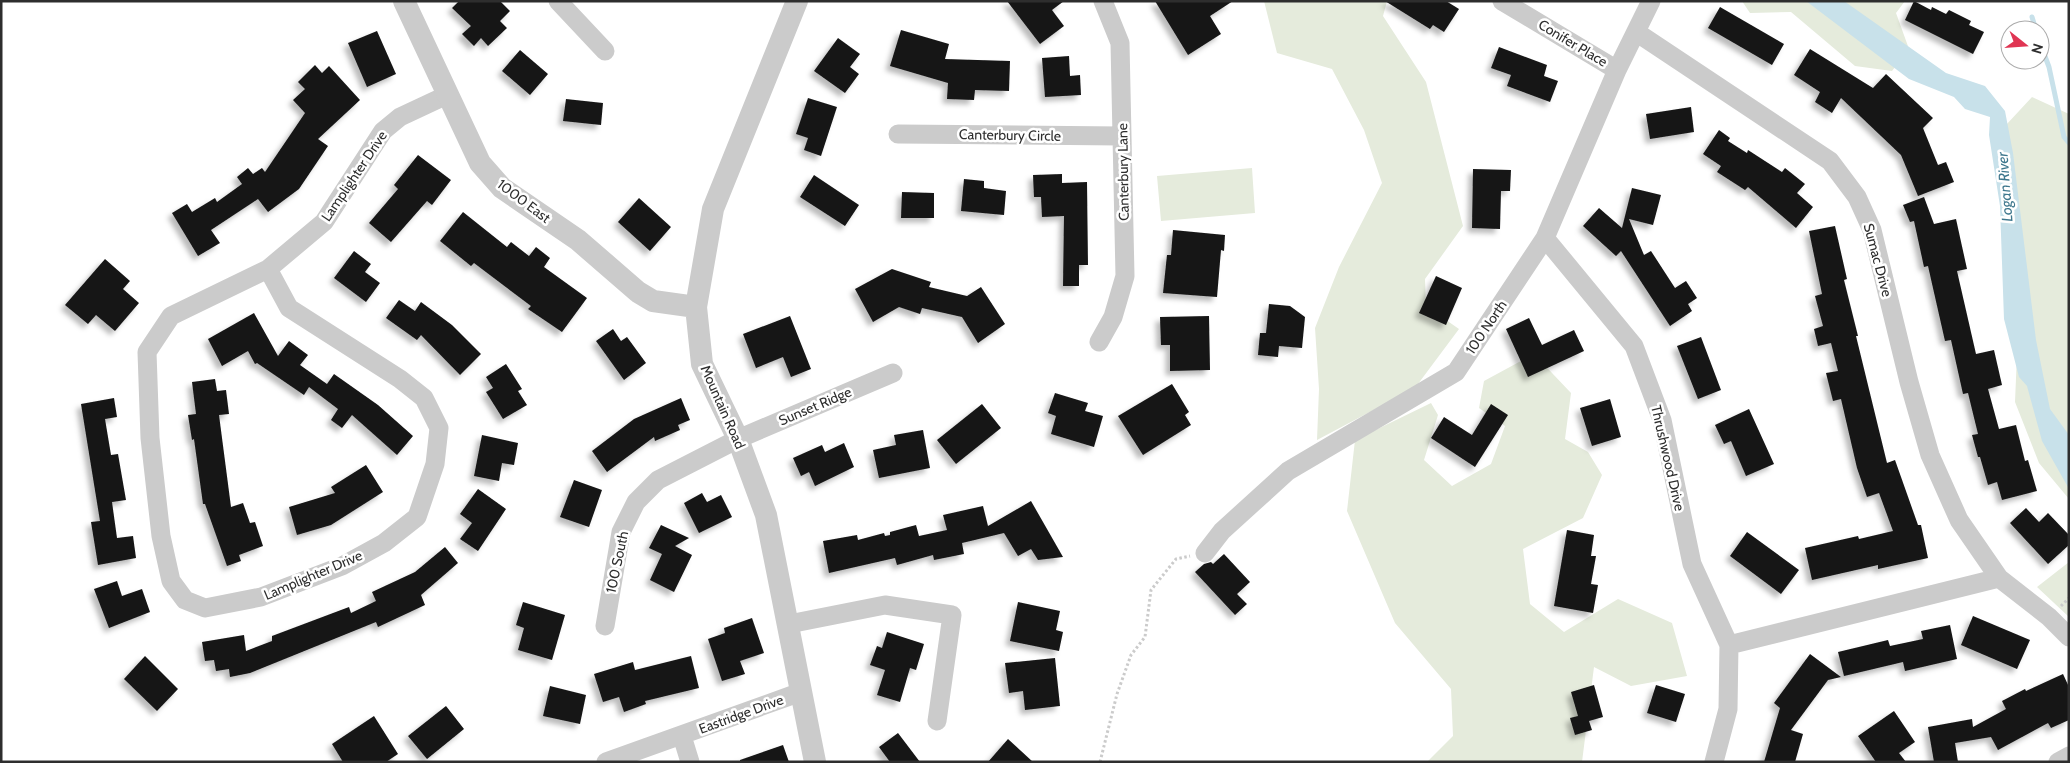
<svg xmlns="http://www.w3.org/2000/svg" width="2070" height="763" font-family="Cabin,sans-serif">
<defs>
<filter id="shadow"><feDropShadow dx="-4.5" dy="4.5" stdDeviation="2.5" flood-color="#0004"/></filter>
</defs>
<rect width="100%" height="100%" fill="#fff"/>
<path fill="#e5ebdc" d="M1264,1H1387L1383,16L1426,82L1463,226L1425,279L1426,306L1459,329L1415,388L1317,440L1319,389L1315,328L1339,267L1382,183L1364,130L1332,69L1277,53Z
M1742,1H1905L1896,13L1909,49L1892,71L1855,66L1791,12L1750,13Z
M2032,97L2069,114V499L2039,463L2015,402L2020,283L2006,125Z
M1252,168L1255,213L1161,221L1157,176Z
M1534,354L1571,393L1565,439L1588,452L1602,475L1583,518L1523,549L1530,604L1564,632L1618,599L1672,623L1687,676L1631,686L1594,667L1582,762H1427L1453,736L1451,689L1395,623L1347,511L1355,440L1431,403L1438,415L1424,460L1452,486L1491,464L1505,426L1479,408L1484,381Z
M2069,562V617L2037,587Z"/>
<path fill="#c8e1ea" d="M1806,1H1844L1946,73L1985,86L2005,111L2013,153L2036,340L2050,409L2069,435V489L2042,441L2027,386L2019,377L2004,319L2000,206L1989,135L1990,117L1965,109L1954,97L1909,79Z"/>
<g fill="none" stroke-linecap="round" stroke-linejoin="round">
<path stroke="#c8e1ea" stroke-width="5" d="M2032,17L2036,30
M2040,43L2049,67L2064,137L2069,143"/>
</g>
<path fill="#151515" filter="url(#shadow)" d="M459,1H500L510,11L500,21L507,28L488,46L481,38L474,46L462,34L471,26L452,8Z
M1007,1H1064L1052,10L1064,26L1040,44Z
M1155,1H1233L1210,16L1221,34L1188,55Z
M1385,1H1446L1459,9L1444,32L1433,25L1430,29Z
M1914,1L1931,10L1932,7L1946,14L1949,10L1971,21L1969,25L1984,32L1973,54L1905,20Z
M1720,7L1784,44L1772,65L1708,28Z
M901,30L949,44L945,59L1010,61L1009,91L975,90L974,100L947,99L948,83L890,66Z
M377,31L396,74L367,87L348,43Z
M838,38L860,54L850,67L859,74L845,93L814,71Z
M1499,47L1547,65L1544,76L1558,81L1550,102L1507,86L1511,75L1491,68Z
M1810,49L1873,88L1886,74L1933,118L1923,128L1938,165L1946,162L1954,182L1918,196L1901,155L1841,98L1832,113L1815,102L1820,92L1794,75Z
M520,50L548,74L530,95L502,71Z
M1069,56L1070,76L1080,75L1081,95L1045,97L1042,58Z
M315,65L322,73L329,66L360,100L318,139L328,146L299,189L268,212L258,199L211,230L220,243L198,256L172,213L187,204L192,212L215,198L217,202L242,184L237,177L248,168L253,174L262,168L265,172L305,113L293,100L305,89L298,82Z
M808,98L837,107L821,156L804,150L808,138L796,134Z
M566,99L603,103L601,125L563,121Z
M1691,107L1694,132L1650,139L1646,114Z
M1719,130L1730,138L1728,141L1747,153L1748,150L1782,172L1785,168L1805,184L1797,193L1813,207L1796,228L1748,187L1745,190L1717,172L1721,166L1703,154Z
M418,155L451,180L432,205L427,201L391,242L369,223L398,189L394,185Z
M1473,169L1511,170L1510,191H1501L1500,229L1472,228Z
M1062,174V183L1087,182L1088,265H1079V286H1063L1064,216L1042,217L1041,197H1034L1033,175Z
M814,175L859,205L845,226L800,197Z
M964,179L984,181V188L1006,191L1004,215L961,211Z
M1632,188L1661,195L1653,225L1629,219L1644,255L1651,251L1675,288L1686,281L1697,298L1688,304L1692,311L1670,326L1621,251L1616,256L1583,226L1599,208L1622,228Z
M902,192L934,193V218H901Z
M1924,197L1934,224L1956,219L1967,269L1957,271L1976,354L1994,350L2002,385L1988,389L1999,429L2016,425L2025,461L2028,460L2037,491L2002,500L1997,482L1988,485L1980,457H1978L1972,435L1978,434L1968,393L1963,394L1951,340L1945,341L1928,266L1924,267L1914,221L1910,222L1903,205Z
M639,198L671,227L650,251L618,222Z
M463,212L507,247L511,242L529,256L536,247L550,258L544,267L587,298L562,332L528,309L531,306L474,263L471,266L440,241Z
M1835,226L1847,279L1844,280L1858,336H1856L1887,463L1895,460L1918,525H1921L1928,558L1878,569V565L1812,580L1805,548L1858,536L1859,539L1893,531L1879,493L1867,497L1857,468L1841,399L1833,401L1826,373L1838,371L1831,343L1818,346L1814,329L1823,326L1815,296L1822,294L1809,231Z
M1173,230L1225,235L1224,251L1221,250L1217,297L1163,293L1167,255H1171Z
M354,251L371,264L365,272L380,283L366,302L334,278Z
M105,259L130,281L123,289L139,303L115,331L96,315L88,324L65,305Z
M892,269L931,282L929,287L967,296L981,287L1005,324L978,343L962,317L922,308L920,314L899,307L873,322L855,289Z
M1436,276L1462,288L1446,325L1419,313Z
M399,300L415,311L421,302L452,325L481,354L460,375L421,335L417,340L386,318Z
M1269,304L1290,306L1305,317L1302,348L1279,346L1278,357L1258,355L1260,333H1266Z
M254,313L278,356L289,341L308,355L300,365L327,384L334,374L378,405L413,436L397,455L352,415L342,428L331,420L338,409L309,387L304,395L257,363L255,364L248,351L222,366L208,339Z
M790,316L811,369L791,377L783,357L756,368L743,334Z
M1209,316L1210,370L1170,371V345H1161L1160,317Z
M1529,318L1542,345L1574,330L1584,351L1528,377L1506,329Z
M613,329L621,341L627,337L646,363L624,380L596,341Z
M1701,337L1721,390L1698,399L1677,346Z
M506,364L522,389L518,391L527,405L503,419L486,392L493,388L486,377Z
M215,379L217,391L226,390L229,414L219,415L231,507L243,503L250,523L255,522L263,546L239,555L241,561L227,566L205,504H203L194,439L192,440L188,415L196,414L192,382Z
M1172,384L1189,412L1185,415L1191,425L1143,455L1118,416Z
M1055,393L1088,403L1085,411L1103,416L1094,447L1051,434L1056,416L1048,413Z
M114,398L117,417L105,419L111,455L118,454L126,500L112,502L117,538L133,536L136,558L98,565L91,522L100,521L81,404Z
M681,398L690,420L678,425L680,430L655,441L654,437L607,472L592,451L634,419Z
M1610,399L1621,437L1592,446L1580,408Z
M982,404L1001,428L956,464L937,440Z
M1491,404L1508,415L1475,467L1431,438L1444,417L1472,435Z
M1749,409L1774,464L1746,476L1731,441L1724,444L1715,425Z
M923,430L930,468L879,478L873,450L896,445L894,435Z
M482,435L518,443L514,465L502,463L499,481L474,476Z
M844,443L854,467L815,486L809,472L801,476L793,458L822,445L825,452Z
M366,465L383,492L331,525L297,535L289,507L335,493L331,487Z
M574,480L602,490L589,527L560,517Z
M478,489L506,509L478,551L460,539L472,523L460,514Z
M702,493L707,502L721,495L732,517L699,533L684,503Z
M1031,501L1063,557L1038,560L1031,549L1018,556L1004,533L962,543L964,554L934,560L933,555L897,565L895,558L829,573L823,541L857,535L858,540L884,533L885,536L890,535V532L916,525L919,536L947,530L943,515L983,506L988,526Z
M2026,508L2039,522L2048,513L2069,535V545L2048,564L2010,523Z
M661,525L689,538L675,546L692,555L674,592L650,580L662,554L649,548Z
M1567,530L1594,535L1591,556H1596L1591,584L1598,585L1593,613L1554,606Z
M1747,532L1799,570L1781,594L1730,556Z
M445,547L458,563L421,595L425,605L378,627L376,622L250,673L230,677L229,669L216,671L214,660L205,661L202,642L244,635L246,651L272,641V636L349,607L351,613L376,601L372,592L415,572Z
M1224,554L1250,582L1237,594L1247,604L1235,615L1195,572L1204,564L1211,562L1213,564Z
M117,581L122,596L142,589L150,612L109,628L94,589Z
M523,602L565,615L552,660L518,650L524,628L516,625Z
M1018,602L1060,611L1056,630L1063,632L1059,651L1010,641Z
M1973,616L2030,640L2017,669L1961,645Z
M752,618L764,653L740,661L745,674L722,681L708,639L725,633L724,628Z
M1950,625L1957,659L1905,671L1903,662L1844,676L1838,652L1888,640L1890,646L1923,639L1921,631Z
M887,632L924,644L916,670L910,668L900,702L877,695L885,670L870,665L877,646L882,648Z
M1810,654L1841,677L1828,680L1791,730L1803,734L1795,762H1764L1780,708L1774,703Z
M145,656L178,689L157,711L124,679Z
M691,656L699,688L645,701L646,704L624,712L619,697L603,702L594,674L633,662L635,670Z
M1055,658L1060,706L1025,710L1023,691L1009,693L1005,663Z
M2063,674L2069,687V720L2051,728L2048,723L1998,750L1991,737L1955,743L1958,762H1934L1928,727L1972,719L1973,727L2006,709L2002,701L2025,689L2026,691Z
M1594,685L1603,717L1589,721L1592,730L1575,735L1570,718L1578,716L1571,692Z
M1656,685L1685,694L1676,722L1647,713Z
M550,686L586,695L580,724L543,716Z
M446,706L464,729L427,759L408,736Z
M1894,711L1915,742L1899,753L1906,762H1876L1858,736Z
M374,716L398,754L386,762H343L332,744Z
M898,733L920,762H890L879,747Z
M1008,739L1033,762H988Z
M783,745L789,762H740V760Z"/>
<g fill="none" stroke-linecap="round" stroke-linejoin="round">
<path stroke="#cbcbcb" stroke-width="3" stroke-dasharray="2.5 2.5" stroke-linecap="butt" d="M2061,606L2069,598
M1100,762L1117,694L1131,655L1145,637L1151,590L1176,559L1190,556"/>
<path stroke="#cbcbcb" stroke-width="19" d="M558,1L605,51
M1502,1L1617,70
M1636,32L1830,161L1857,197L1872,230L1909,382L1930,455L1959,520L1999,578L2049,617L2069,637
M898,134L1121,136
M1545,238L1634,346L1662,420L1692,564L1729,645L1728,709L1714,762
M268,269L289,308L400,379L424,398L439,428L435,464L417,517L384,543L342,566L261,597L205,608L185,600L171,581L161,536L150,438L147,352L171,316L268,269L324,222L383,131L400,117L447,95
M1099,342L1113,317L1125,276L1120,43L1103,1
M1205,553L1222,531L1288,471L1456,372L1545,238L1617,70L1651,1
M789,624L885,605L952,615L937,721
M605,626L621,532L636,502L658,480L738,439L893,373
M1729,645L1999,578
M682,736L690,762
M606,762L801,692
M2058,762L2069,756"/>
<path stroke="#cbcbcb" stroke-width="22" d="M404,1L480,163L502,188L578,240L638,292L653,301L696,307
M797,1L713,209L696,307L702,364L738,439L766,515L815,762"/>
</g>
<g text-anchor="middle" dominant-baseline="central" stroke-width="5" stroke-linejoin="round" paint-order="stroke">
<g font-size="14" fill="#2e2e2e" stroke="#fff">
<text transform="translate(1573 43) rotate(31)">Conifer Place</text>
<text transform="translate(1010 135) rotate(1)">Canterbury Circle</text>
<text transform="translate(1123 172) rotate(-91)">Canterbury Lane</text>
<text transform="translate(354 176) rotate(-56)">Lamplighter Drive</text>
<text transform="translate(524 201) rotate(37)">1000 East</text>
<text transform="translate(1878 260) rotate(75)">Sumac Drive</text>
<text transform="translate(1486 327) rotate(-56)">100 North</text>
<text transform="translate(815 406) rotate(-23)">Sunset Ridge</text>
<text transform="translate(723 407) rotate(66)">Mountain Road</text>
<text transform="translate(1668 458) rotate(77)">Thrushwood Drive</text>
<text transform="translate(617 562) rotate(-78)">100 South</text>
<text transform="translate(313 575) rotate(-23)">Lamplighter Drive</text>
<text transform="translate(741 714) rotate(-20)">Eastridge Drive</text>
</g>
<g font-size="15" font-style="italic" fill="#3e778d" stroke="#fff">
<text transform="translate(2005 187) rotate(-94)">Logan River</text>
</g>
</g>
<rect width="2070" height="763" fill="none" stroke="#2e2e2e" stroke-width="5"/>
<g transform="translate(2025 45) rotate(107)"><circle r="24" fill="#ffffff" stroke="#ababab"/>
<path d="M0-4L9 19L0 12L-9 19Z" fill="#e03553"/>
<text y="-8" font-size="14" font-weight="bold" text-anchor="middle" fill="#2e2e2e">N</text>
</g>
</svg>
